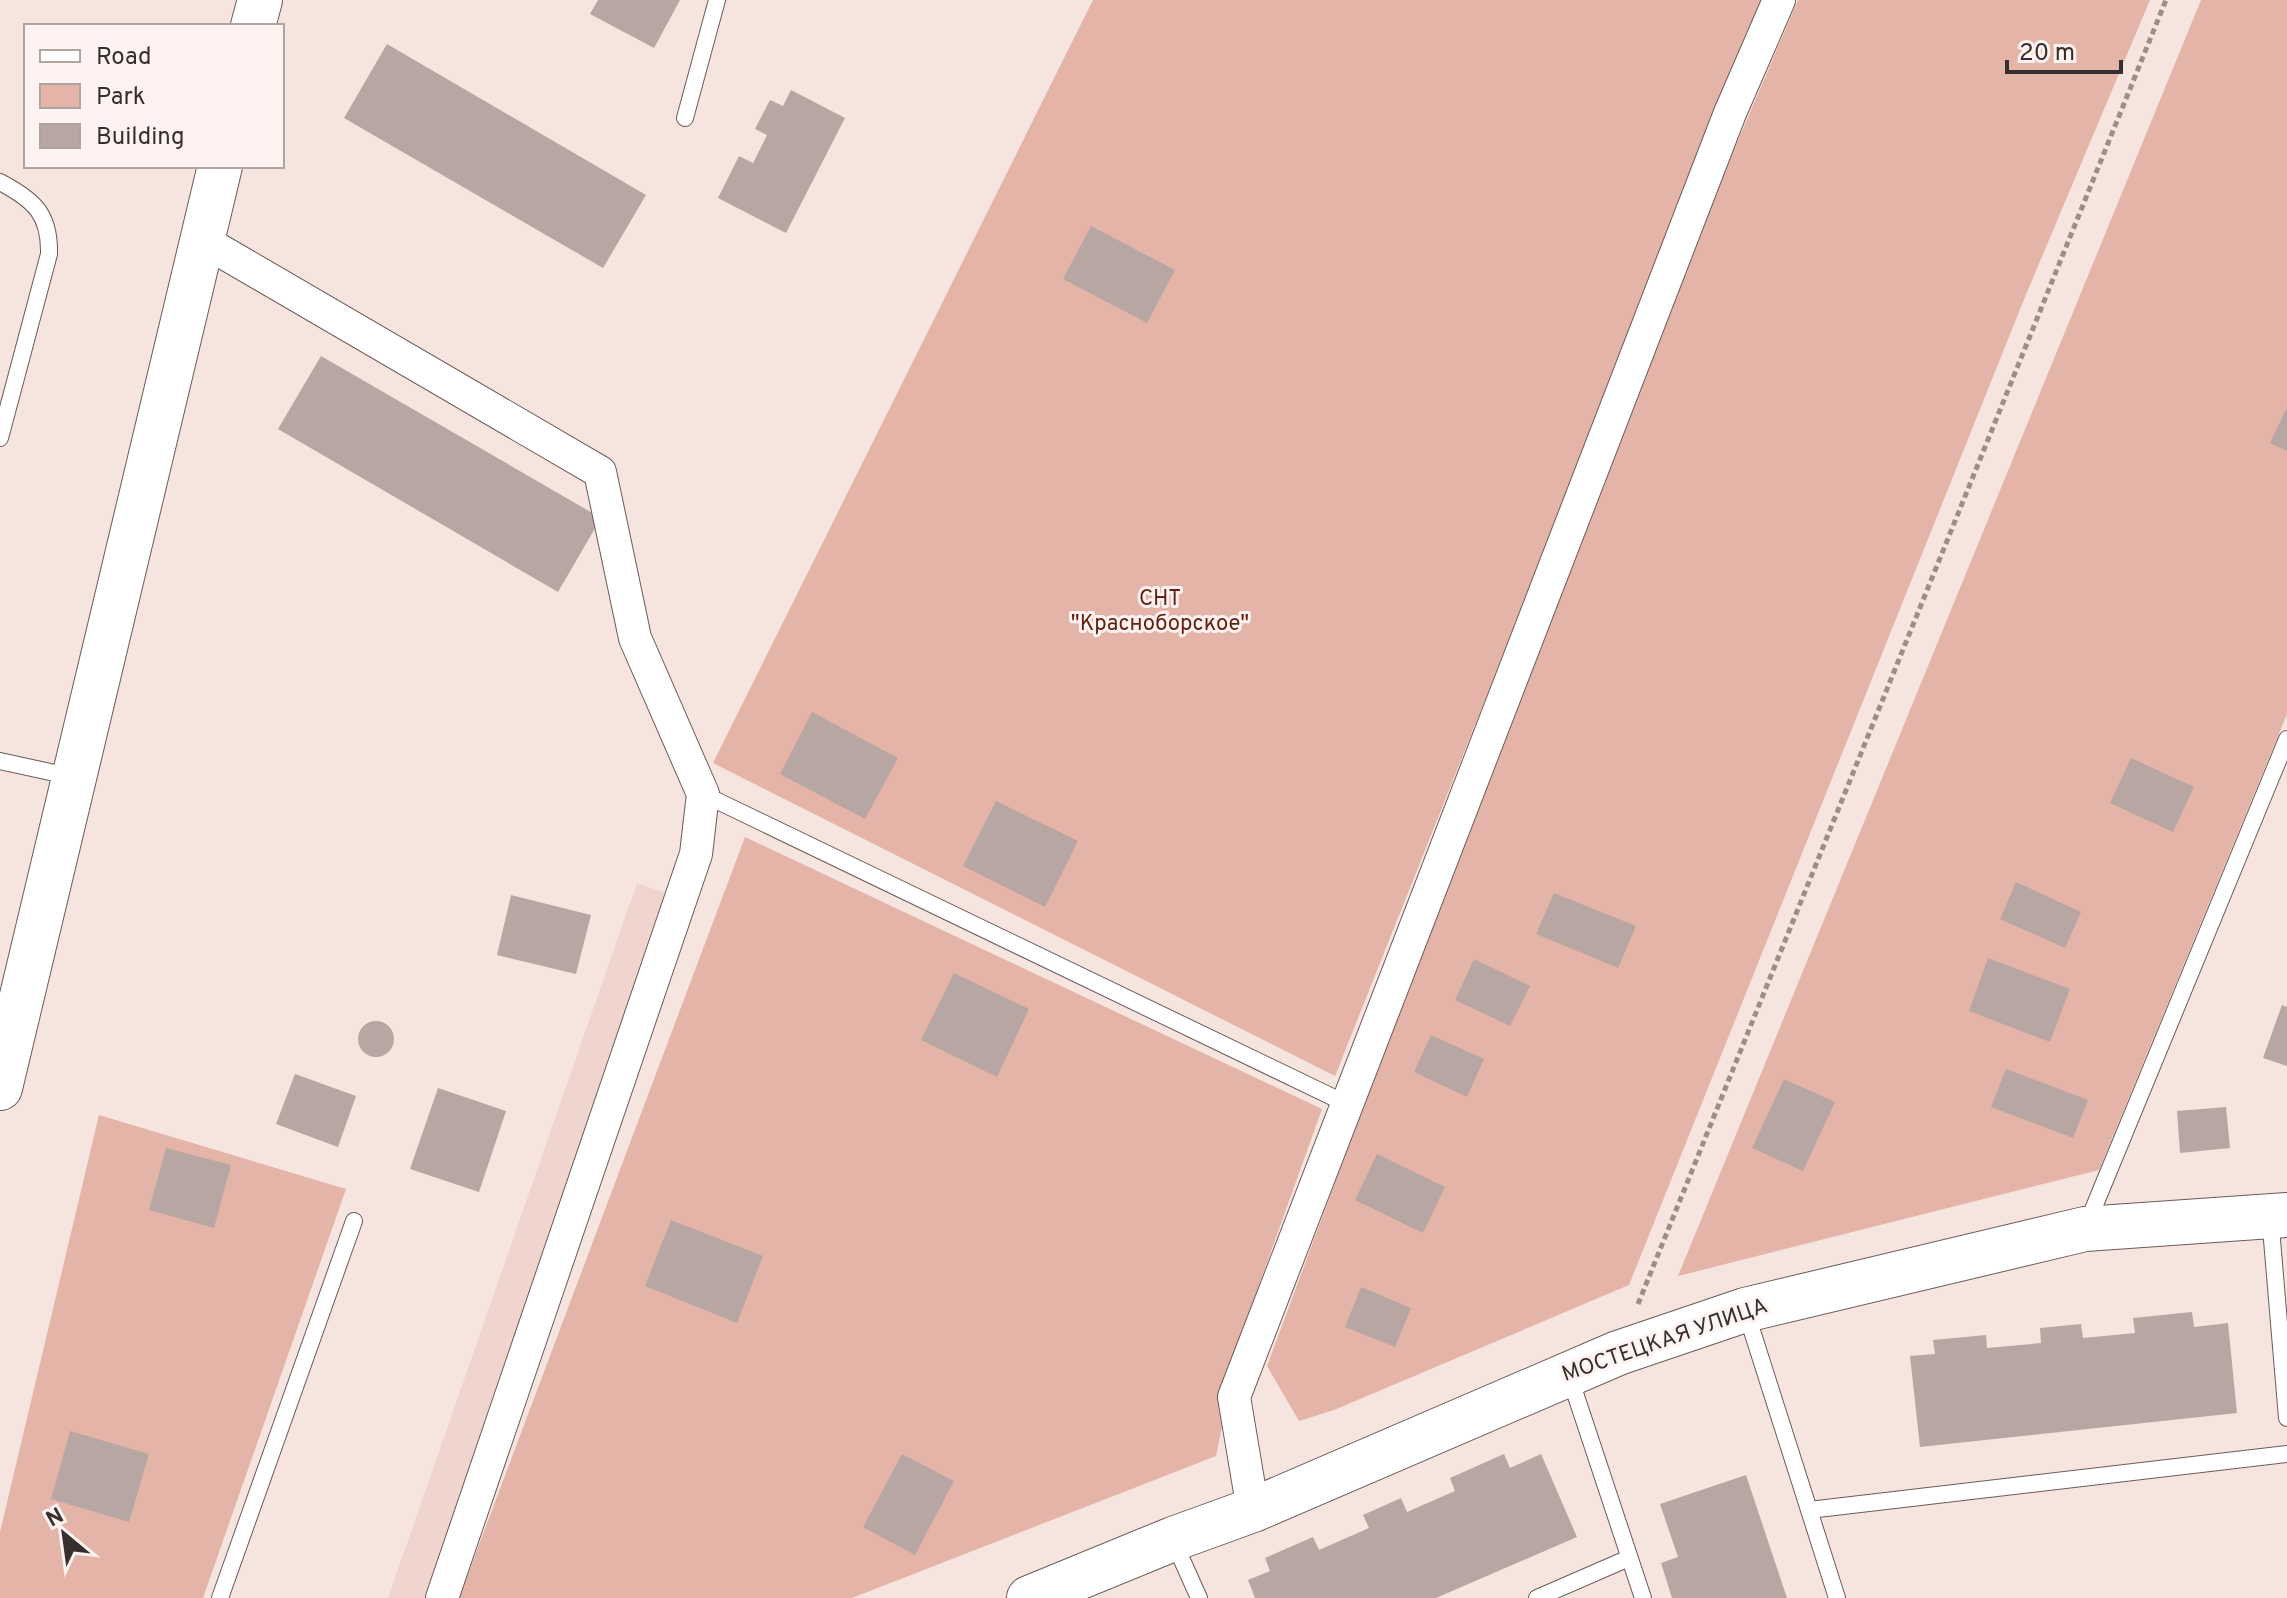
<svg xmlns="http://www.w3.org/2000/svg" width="2287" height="1598" font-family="Overpass,sans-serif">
<rect width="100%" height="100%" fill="#f6e4df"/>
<path fill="#f0d5cf" d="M637,883L671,895L426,1598H388Z"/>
<path fill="#e5b4a8" d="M1093,0H1764L1335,1076L713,763Z
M1798,0H2150L2025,297L1629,1285L1334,1410L1299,1421L1267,1366L1614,431Z
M2201,0H2287V714L2099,1170L1678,1276Z
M745,837L1322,1109L1240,1338L1216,1456L852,1598H459Z
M99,1115L346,1189L203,1598H0V1532Z"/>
<path fill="#b7a6a2" d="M598,0H680L654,48L590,14Z
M387,44L646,195L603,268L344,118Z
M791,90L845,118L786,233L718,198L739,156L753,163L767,135L755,129L770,100L783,106Z
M1091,226L1175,270L1147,323L1063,279Z
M321,356L601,518L558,592L278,429Z
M2287,407V451L2270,443Z
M812,712L898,758L865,819L780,774Z
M2131,758L2194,787L2173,832L2110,803Z
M996,801L1078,841L1045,907L963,866Z
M2016,882L2081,912L2065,948L2000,919Z
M1554,893L1636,926L1618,968L1536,934Z
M511,895L591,915L576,974L497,955Z
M1988,958L2070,989L2050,1042L1969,1011Z
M1474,959L1530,986L1510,1026L1455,1000Z
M954,973L1029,1009L997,1077L921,1040Z
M2282,1005L2287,1007V1066L2263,1058Z
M358 1039a18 18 0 1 1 36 0a18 18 0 1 1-36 0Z
M1431,1035L1484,1059L1467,1097L1414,1072Z
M2006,1069L2088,1100L2073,1138L1991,1107Z
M295,1074L356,1096L338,1147L276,1124Z
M1784,1079L1835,1102L1803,1171L1752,1148Z
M438,1088L506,1111L479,1192L410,1169Z
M2226,1107L2230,1148L2180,1153L2177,1111Z
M166,1148L231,1165L214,1228L149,1210Z
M1377,1154L1445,1187L1423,1233L1355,1200Z
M671,1220L763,1256L737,1323L645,1286Z
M1361,1287L1411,1308L1395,1347L1345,1327Z
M2192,1312L2194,1327L2228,1323L2237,1413L1920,1447L1910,1356L1935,1354L1933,1340L1986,1335L1987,1348L2041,1343L2040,1328L2081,1324L2083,1338L2135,1333L2133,1318Z
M70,1431L149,1454L129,1522L51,1499Z
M902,1454L954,1481L915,1555L863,1527Z
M1504,1454L1510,1468L1541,1454L1577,1537L1436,1598H1255L1248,1580L1270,1571L1265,1558L1313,1537L1319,1550L1369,1528L1363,1515L1401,1498L1407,1512L1455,1491L1450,1478Z
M1746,1475L1787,1598H1672L1661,1563L1678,1557L1660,1504Z"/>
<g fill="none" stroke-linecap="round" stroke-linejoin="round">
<g stroke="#6b5b58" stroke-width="18">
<path id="lane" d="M685,118L717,0
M0,182C34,200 50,214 49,254L0,438
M0,761L73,777
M703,794L1349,1105
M2270,1216L2287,1418
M2087,1224L2287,739
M1746,1312L1837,1598
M1569,1375L1643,1598
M1809,1510L2287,1454
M1173,1540L1199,1598
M220,1598L354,1221
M1537,1598L1629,1558"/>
</g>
<g stroke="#6b5b58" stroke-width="34">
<path id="street" d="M202,240L600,472L635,638L703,794L696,854L442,1598
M1253,1510L1234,1397L1730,113L1779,0"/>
</g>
<g stroke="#6b5b58" stroke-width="46">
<path id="secondary" d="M253,26L260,0
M0,1088L220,166
M1029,1598L1173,1539L1253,1510L1618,1353L1745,1310L2085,1229L2287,1215"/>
</g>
<path stroke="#9b8e8a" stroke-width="5" stroke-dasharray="6 4" stroke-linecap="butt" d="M1638,1304L2166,0"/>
<use href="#lane" stroke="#fff" stroke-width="16"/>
<use href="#street" stroke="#fff" stroke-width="32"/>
<use href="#secondary" stroke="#fff" stroke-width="44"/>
</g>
<g text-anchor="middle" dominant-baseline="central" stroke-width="6" stroke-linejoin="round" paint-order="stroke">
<g font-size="22" fill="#631e10" stroke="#fef3f0">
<text x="1160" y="599">СНТ<tspan x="1160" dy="25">"Красноборское"</tspan></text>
</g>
<g font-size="22" fill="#362f2d" stroke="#fef3f0">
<text transform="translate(1665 1341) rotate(-19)">МОСТЕЦКАЯ УЛИЦА</text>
</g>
</g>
<rect x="24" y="24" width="260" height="144" fill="#fef3f0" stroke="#aea5a2" stroke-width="2"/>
<rect x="40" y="50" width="40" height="12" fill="#ffffff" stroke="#aea5a2" stroke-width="2"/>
<text x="96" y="64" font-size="24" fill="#362f2d">Road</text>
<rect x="40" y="84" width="40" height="24" fill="#e5b4a8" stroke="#aea5a2" stroke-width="2"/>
<text x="96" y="104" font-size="24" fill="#362f2d">Park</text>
<rect x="40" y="124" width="40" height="24" fill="#b7a6a2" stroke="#aea5a2" stroke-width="2"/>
<text x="96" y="144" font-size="24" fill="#362f2d">Building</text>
<g transform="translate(64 1534) rotate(331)" stroke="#fef3f0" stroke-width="6" paint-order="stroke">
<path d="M0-6L14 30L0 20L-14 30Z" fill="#362f2d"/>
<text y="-12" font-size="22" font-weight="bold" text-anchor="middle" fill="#362f2d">N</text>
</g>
<path d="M2007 60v12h114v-12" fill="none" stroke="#362f2d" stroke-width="4"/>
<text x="2019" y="60" font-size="24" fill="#362f2d" stroke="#fef3f0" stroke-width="6" paint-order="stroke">20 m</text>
</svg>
